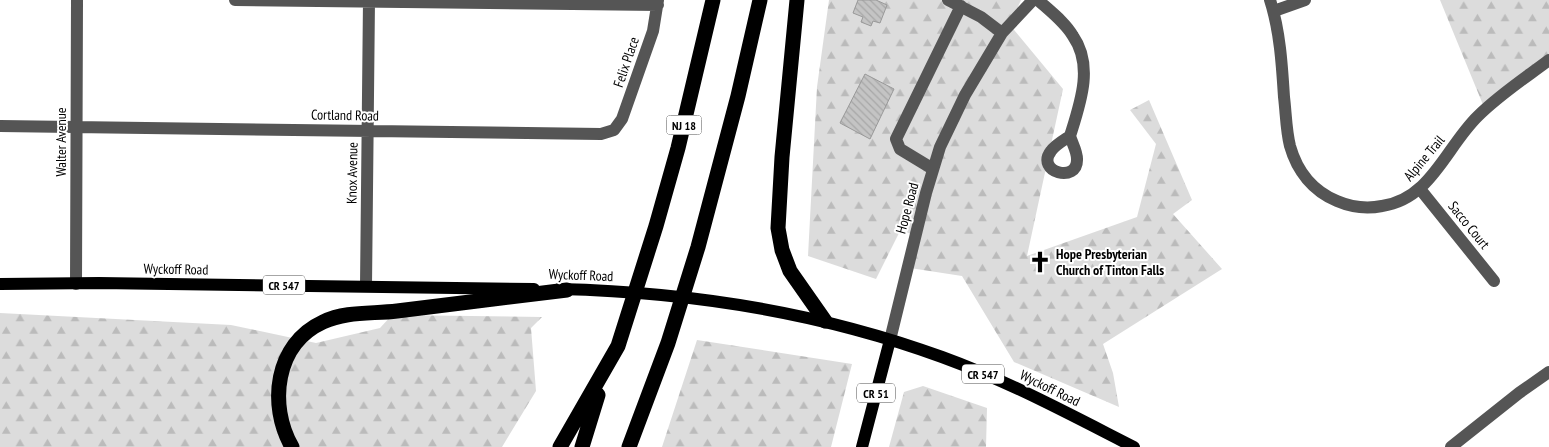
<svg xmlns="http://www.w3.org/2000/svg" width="1549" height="447" font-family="'PT Sans Narrow',sans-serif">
<defs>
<pattern id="forest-firs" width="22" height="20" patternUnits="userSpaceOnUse" patternTransform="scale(1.25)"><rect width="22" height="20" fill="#dcdcdc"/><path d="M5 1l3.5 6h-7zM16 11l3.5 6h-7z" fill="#bbb"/></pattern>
<pattern id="building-back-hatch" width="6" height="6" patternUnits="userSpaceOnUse" patternTransform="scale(1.25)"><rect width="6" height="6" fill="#c4c4c4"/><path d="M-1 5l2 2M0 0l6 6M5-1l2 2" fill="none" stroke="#a7a7a7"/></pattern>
</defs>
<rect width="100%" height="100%" fill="#fff"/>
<path fill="url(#forest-firs)" d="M829,0H1021L1010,25L1063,89L1027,256L1137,217L1156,144L1130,110L1149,100L1192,200L1173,214L1222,269L1103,344L1113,373L1119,407L1014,362L962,276L910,268L916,235L900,231L876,279L808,256L817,87Z
M1440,0H1549V59L1486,112Z
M0,313L231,325L316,343L380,328L392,315L542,317L531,328L536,391L502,447H0Z
M697,340L852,364L831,447H662Z
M923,386L987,408L986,447H889L904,392Z"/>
<path fill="url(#building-back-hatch)" stroke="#999" d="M858,0H876L887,5L880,23L873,21L871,26L861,22L863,17L853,13Z
M865,74L894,89L870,139L840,123Z"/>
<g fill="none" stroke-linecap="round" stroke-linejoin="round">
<path stroke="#555" stroke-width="12" d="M235,0L658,5
M948,0L981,17L1002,33
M1038,0C1050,11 1065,22 1073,36C1094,66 1080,104 1070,136
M1270,0C1280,31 1282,65 1284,97C1286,113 1286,130 1290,146C1297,171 1313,191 1337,201C1351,207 1367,209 1382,206C1431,199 1446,147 1478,116C1499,95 1525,78 1549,60
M1274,11L1305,0
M0,126L601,134L614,130L622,119L653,31L658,0
M1070,136C1072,143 1077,151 1077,159C1078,184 1035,172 1051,151C1055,145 1064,140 1070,136Z
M933,169L900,149L896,139L961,6
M1420,189L1494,281
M76,284L77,0
M366,286L369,0
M890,340L926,193L940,147L965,95L1002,33L1033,0
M1451,447L1519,393L1549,372"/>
<path stroke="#000" stroke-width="12" d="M0,284L99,283L534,289
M559,289C690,292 819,312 942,357C1008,381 1071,415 1134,447
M862,447L890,340"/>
<path stroke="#000" stroke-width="15" d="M797,0L782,157L778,228L782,250L790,271L825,321
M292,447C268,405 275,344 323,322C346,311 372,314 397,311C454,304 511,297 567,290
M560,447L618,346L656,226L678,148L713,0
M582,447L598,395
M629,447L668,343L698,247L738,96L760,0"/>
</g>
<defs>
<g id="church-bare" transform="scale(1.725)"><path d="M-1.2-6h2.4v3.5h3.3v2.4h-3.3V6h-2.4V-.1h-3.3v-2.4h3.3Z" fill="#000" stroke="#fff" stroke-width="2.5" paint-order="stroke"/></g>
</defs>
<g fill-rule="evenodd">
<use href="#church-bare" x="1040" y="262"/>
</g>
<g text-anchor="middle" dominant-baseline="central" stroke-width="4" stroke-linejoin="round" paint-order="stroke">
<g fill="#fff" stroke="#4c4c4c" stroke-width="1">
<rect x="666.5" y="115.5" width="35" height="19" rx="4"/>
<rect x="263" y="275.5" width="42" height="19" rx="4"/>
<rect x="962" y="364.5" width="42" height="19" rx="4"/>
<rect x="857" y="383.5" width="38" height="19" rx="4"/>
</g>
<g font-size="12" font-weight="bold" fill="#000">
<text x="684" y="125">NJ 18</text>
<text x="284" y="285">CR 547</text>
<text x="983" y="374">CR 547</text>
<text x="876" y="393">CR 51</text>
</g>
<g font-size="14" fill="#000" stroke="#fff">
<text transform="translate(626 62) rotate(-71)">Felix Place</text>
<text transform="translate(345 115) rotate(1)">Cortland Road</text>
<text transform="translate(61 142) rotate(-90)">Walter Avenue</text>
<text transform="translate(1424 158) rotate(-50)">Alpine Trail</text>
<text transform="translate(352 173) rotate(-89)">Knox Avenue</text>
<text transform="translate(907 208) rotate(-75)">Hope Road</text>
<text transform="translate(1469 225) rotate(51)">Sacco Court</text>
<text transform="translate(176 269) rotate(1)">Wyckoff Road</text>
<text transform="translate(581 275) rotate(2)">Wyckoff Road</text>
<text transform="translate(1050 388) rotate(26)">Wyckoff Road</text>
</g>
<g font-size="14" font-weight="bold" fill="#000" stroke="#fff" text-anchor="start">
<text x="1056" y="254">Hope Presbyterian<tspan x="1056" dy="16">Church of Tinton Falls</tspan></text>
</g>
</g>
</svg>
